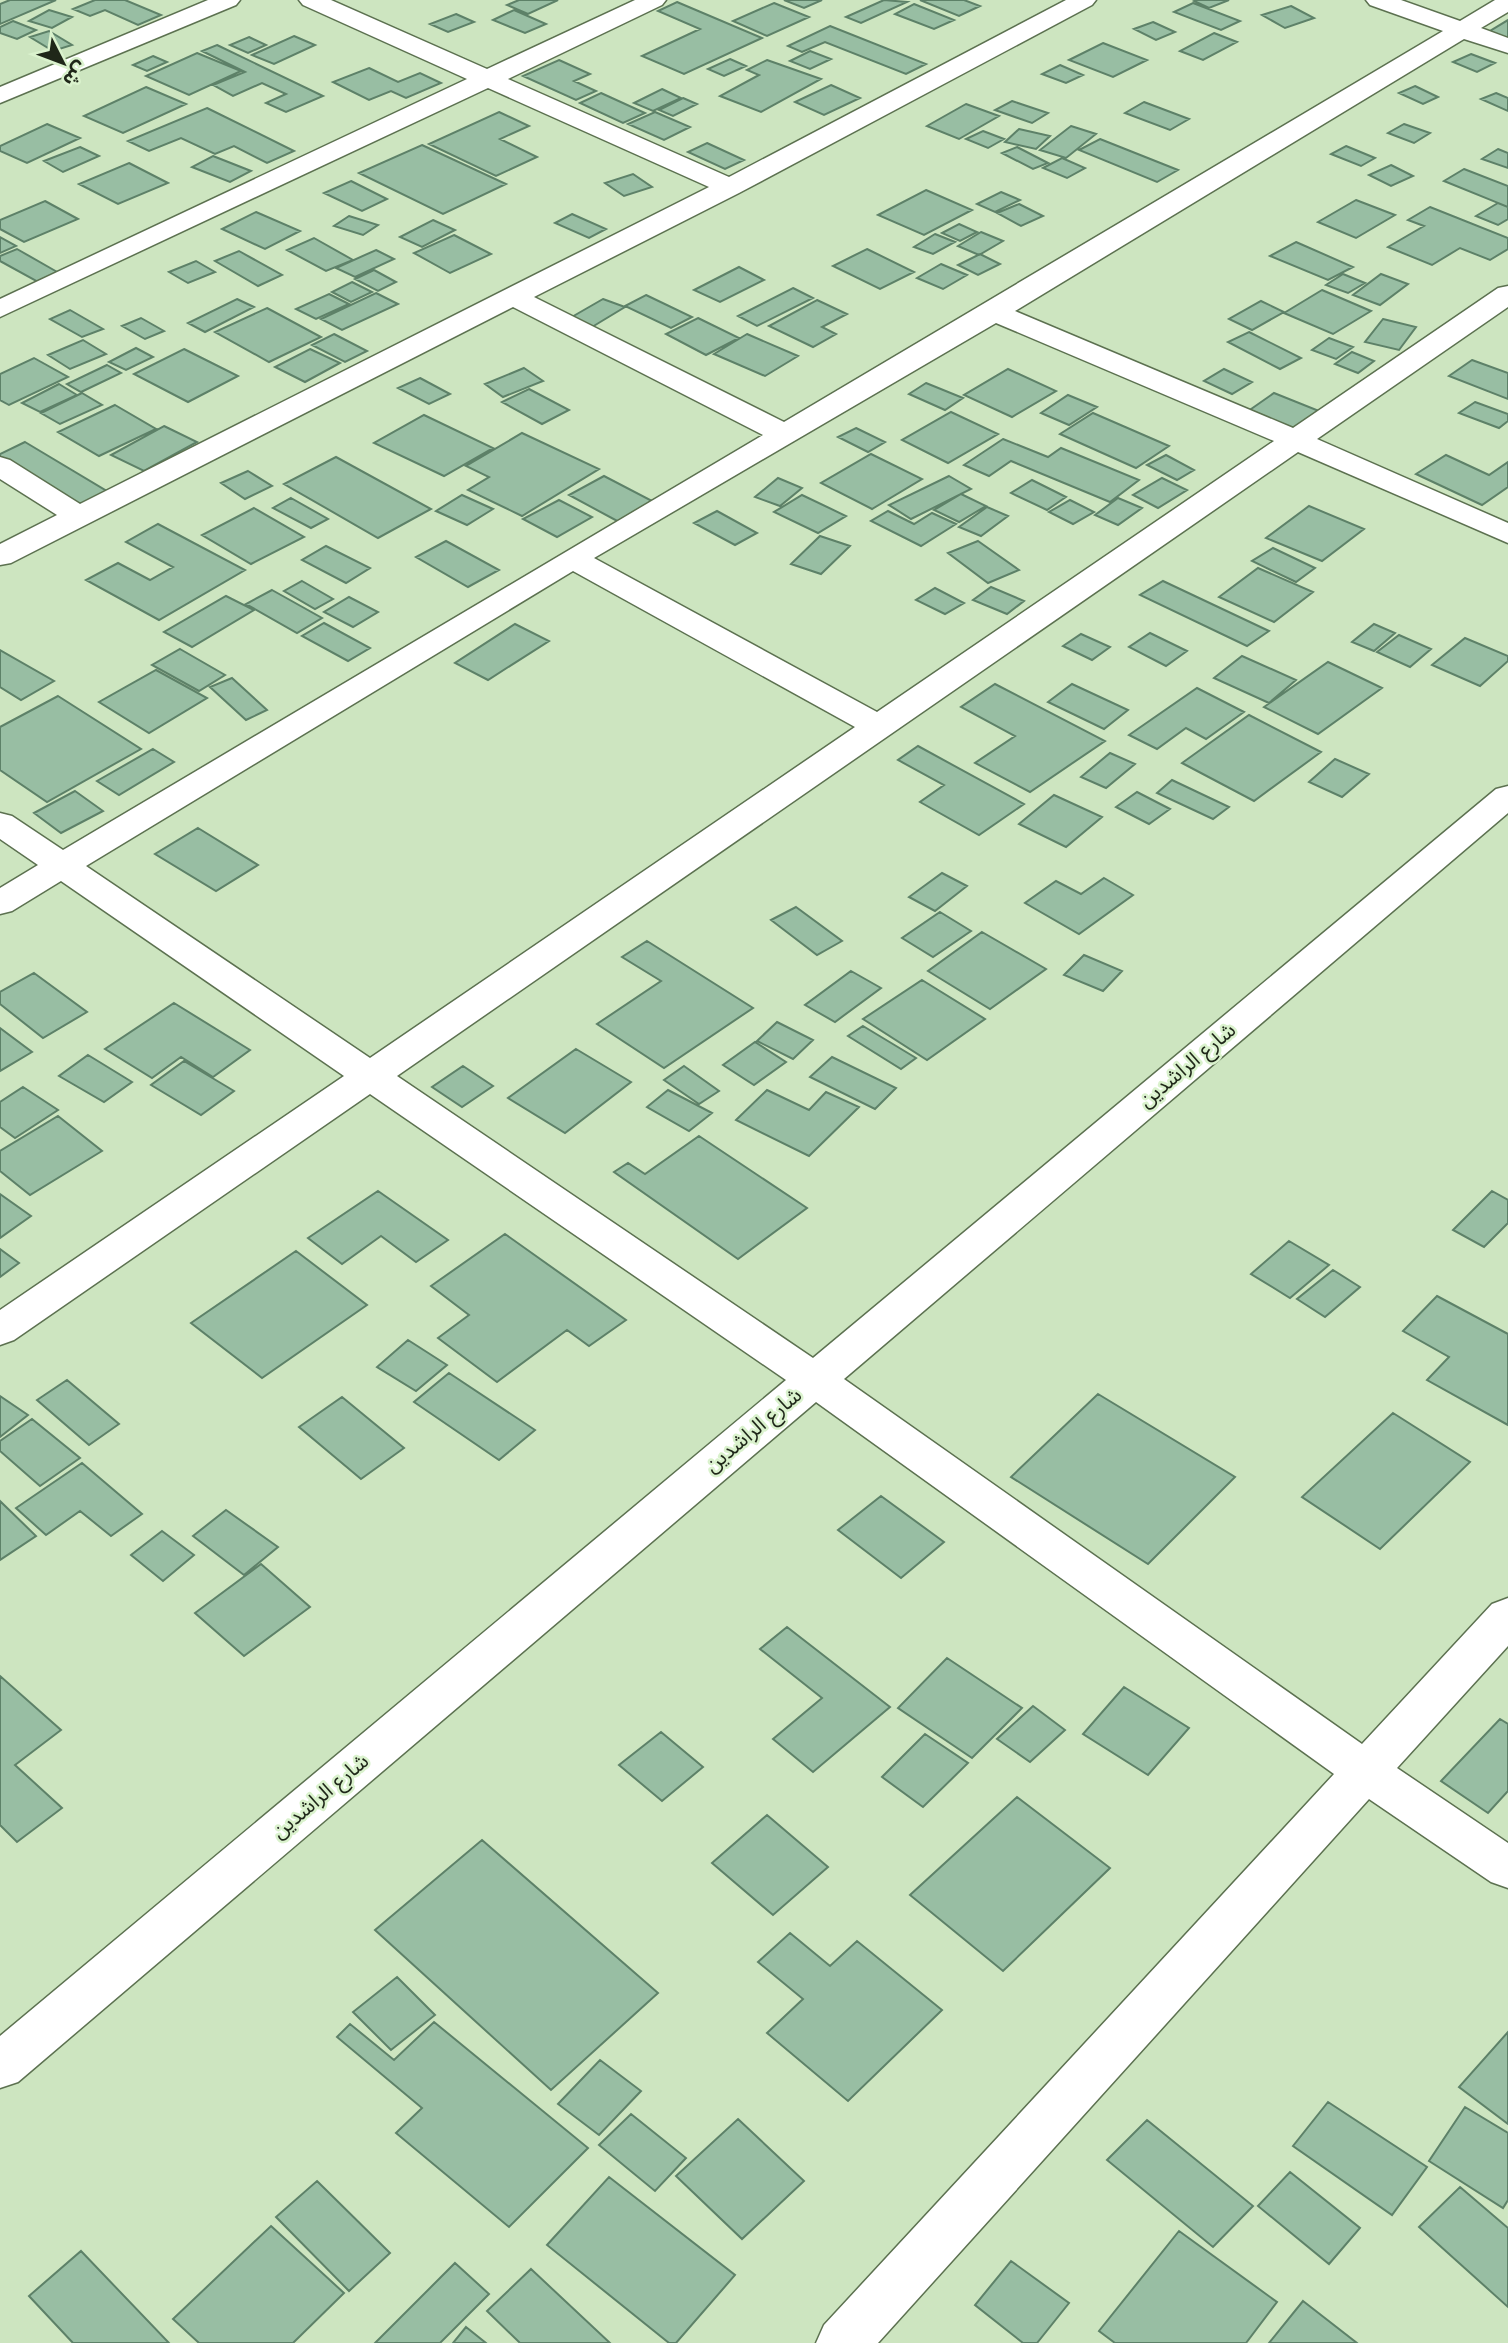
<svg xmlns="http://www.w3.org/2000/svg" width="1508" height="2343" font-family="'DM Sans','Noto Sans Arabic',sans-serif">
<rect width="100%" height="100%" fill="#cde5c0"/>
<path fill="#98bea3" stroke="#5d8168" stroke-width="2" d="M10,0H56L0,24V4Z
M95,0H125L161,15L138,25L105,10L90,16L73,9Z
M519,0H558L528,14L507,5Z
M784,0H822L804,8Z
M884,0L907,2L861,23L846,17Z
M920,0H964L980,6L959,16Z
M1196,0H1229L1209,8L1194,1Z
M677,2L762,38L684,74L642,56L700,29L658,11Z
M774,3L809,17L767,36L733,21Z
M1193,3L1240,21L1221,30L1174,12Z
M914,4L954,20L934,29L895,14Z
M1291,6L1314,18L1285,28L1262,15Z
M49,10L72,17L52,28L29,21Z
M514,10L546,24L525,33L493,20Z
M456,14L474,22L448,32L430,24Z
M1508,20V42L1485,34Z
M13,21L36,30L17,39L0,33V27Z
M1153,22L1175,32L1156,40L1134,29Z
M830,26L926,64L906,74L825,42L802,52L788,46Z
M49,31L72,45L53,51L30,37Z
M1214,33L1237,42L1203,60L1180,51Z
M294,36L315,45L274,64L252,55Z
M249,37L266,45L248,53L230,45Z
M1103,43L1147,60L1113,77L1069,60Z
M217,45L323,96L286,112L266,103L286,94L262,83L233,96L213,85L245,72L202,51Z
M810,51L831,59L810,69L790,61Z
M197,53L241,71L189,95L146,76Z
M1471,54L1495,63L1477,72L1453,62Z
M153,56L167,62L147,71L133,65Z
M730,59L746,66L724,76L708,69Z
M559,60L590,74L574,81L596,91L576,100L523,76Z
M767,60L821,79L761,112L720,96L759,75L747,70Z
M1060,65L1083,75L1066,83L1042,74Z
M369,68L398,82L420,73L441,83L406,98L391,91L369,100L333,82Z
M831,85L860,98L824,115L795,102Z
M1415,86L1438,97L1423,104L1399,93Z
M146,87L186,104L123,133L84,116Z
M662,89L681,98L653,111L634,103Z
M601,93L645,113L623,123L580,103Z
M1496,93L1508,98V111L1481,99Z
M683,98L697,104L673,116L659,110Z
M1012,101L1048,113L1032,123L995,110Z
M1144,102L1189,119L1170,130L1125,113Z
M966,104L999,116L959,139L927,126Z
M207,108L294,151L267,163L234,146L215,154L181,138L149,151L128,141Z
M499,112L529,126L500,139L537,157L496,176L429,144Z
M655,112L690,127L664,140L628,124Z
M47,124L80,138L27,163L0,151V146Z
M1404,124L1430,133L1414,143L1388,133Z
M1071,126L1096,134L1066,158L1040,150Z
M1019,129L1050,136L1036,149L1005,142Z
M983,131L1004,139L988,148L966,139Z
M1100,139L1178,170L1157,182L1079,150Z
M707,143L744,160L725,169L688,152Z
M422,145L506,184L443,214L359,173Z
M1346,146L1375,158L1361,166L1331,154Z
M80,147L99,156L63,172L44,161Z
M1017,147L1048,163L1033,169L1002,153Z
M1498,149L1508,153V168L1482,159Z
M213,156L251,171L230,182L192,167Z
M1062,158L1085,168L1067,178L1043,168Z
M129,163L168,183L118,204L79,184Z
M1391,165L1413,176L1391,186L1369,175Z
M1464,169L1508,186V207L1444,181Z
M633,174L652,187L624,196L605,183Z
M351,181L387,199L362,211L324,193Z
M926,190L972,210L924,235L878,215Z
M1001,192L1020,200L995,212L977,204Z
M1356,200L1395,215L1356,238L1318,222Z
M45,201L78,219L24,242L0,229V220Z
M1498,203L1508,207V219L1498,225L1476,216Z
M1019,204L1043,216L1021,226L997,213Z
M1430,207L1508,238V249L1490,260L1460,248L1432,265L1388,247L1424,226L1408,220Z
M256,212L300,231L265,249L222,229Z
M572,214L606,229L589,238L555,223Z
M349,216L378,225L363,235L334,226Z
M433,220L455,230L422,247L400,237Z
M959,224L977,232L960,241L942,233Z
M981,232L1003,241L979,255L958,246Z
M935,234L955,242L933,254L914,247Z
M454,235L491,254L450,273L414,253Z
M0,237L16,246L0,253Z
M314,238L353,260L326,271L287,250Z
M1296,242L1353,267L1328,280L1270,256Z
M17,249L59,273L38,282L0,261V256Z
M867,249L914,272L880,289L833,266Z
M376,250L394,259L355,277L336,268Z
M239,251L282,275L258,286L215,261Z
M980,254L1000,264L978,275L958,265Z
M196,261L215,272L188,283L169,272Z
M941,264L967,275L943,289L917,278Z
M739,267L764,280L720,302L694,290Z
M374,270L396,282L378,291L355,279Z
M1343,274L1365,283L1348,293L1326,285Z
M1381,274L1408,284L1380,305L1353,295Z
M352,282L372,292L351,302L332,292Z
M793,288L813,298L757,326L738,316Z
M1322,290L1371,311L1333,334L1284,313Z
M376,293L398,304L342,330L321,319Z
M329,294L349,304L316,319L296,309Z
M646,295L692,317L671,328L625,306Z
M237,299L254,307L205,332L188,323Z
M603,299L625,307L592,327L570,318Z
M817,300L847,314L822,327L836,334L813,347L769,326Z
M1261,301L1284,312L1252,330L1229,319Z
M267,308L321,337L269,362L215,332Z
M70,310L103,329L82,337L50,319Z
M141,318L164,331L145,339L122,326Z
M698,318L739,338L706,355L666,334Z
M1383,319L1416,327L1399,350L1365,342Z
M1249,332L1301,358L1280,369L1228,342Z
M334,334L367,351L345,362L312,345Z
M747,334L798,356L765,376L714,354Z
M1329,338L1353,347L1336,359L1312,350Z
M83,340L106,354L70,369L48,355Z
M136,348L153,357L126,370L109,362Z
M184,349L238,376L188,402L134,374Z
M310,349L340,363L305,382L275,367Z
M1352,352L1374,361L1358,373L1335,364Z
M34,358L68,377L9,405L0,400V374Z
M1472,360L1508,373V399L1449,376Z
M107,365L121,373L81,392L67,384Z
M524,368L543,381L503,397L485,384Z
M1008,369L1056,391L1012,417L964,395Z
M1224,369L1252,382L1232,394L1204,381Z
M420,378L450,394L429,404L398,388Z
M926,383L963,398L945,410L909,394Z
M59,384L77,395L40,412L22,403Z
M529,389L569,410L542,424L502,402Z
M82,393L102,405L60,424L41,413Z
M1274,393L1329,415L1299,437L1244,414Z
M1068,395L1097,407L1069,425L1041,413Z
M1475,402L1508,414V421L1499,428L1459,413Z
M115,405L156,429L99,456L58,432Z
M951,412L998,434L948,463L902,440Z
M1093,413L1169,446L1136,468L1060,434Z
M424,415L493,448L444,476L374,443Z
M164,426L197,442L144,471L111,455Z
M856,428L885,442L868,452L838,437Z
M522,433L599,469L522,516L468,490L489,477L466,466Z
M1003,439L1048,457L1061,448L1139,480L1110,502L1011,461L989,476L964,465Z
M25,442L110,493L80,507L0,459V454Z
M871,454L922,479L872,509L821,483Z
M1166,455L1194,470L1177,480L1147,465Z
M1446,455L1489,475L1508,462V487L1482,505L1416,474Z
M336,457L431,509L378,538L284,484Z
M248,471L272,486L245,499L221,483Z
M604,476L656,503L621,523L569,495Z
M949,476L971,489L911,519L889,505Z
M778,478L802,488L780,506L755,497Z
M1162,478L1187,490L1158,508L1133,495Z
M1032,480L1066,497L1047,510L1011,493Z
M961,494L986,506L959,522L934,510Z
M462,495L493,509L467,525L436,511Z
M802,495L846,516L818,533L774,512Z
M291,498L328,519L311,528L273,508Z
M1118,498L1142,508L1118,525L1095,515Z
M559,500L592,517L557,537L523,519Z
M1070,500L1094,512L1073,524L1049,512Z
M1309,506L1364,529L1322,561L1266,538Z
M987,507L1008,516L981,536L959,527Z
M254,508L304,537L251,564L202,535Z
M717,511L757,533L735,545L694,523Z
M888,511L914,524L932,513L956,524L921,546L871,521Z
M158,524L245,570L159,620L86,580L118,563L150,580L173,567L126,542Z
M820,536L850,546L821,574L791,564Z
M446,541L499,570L468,587L416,557Z
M978,541L1019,570L988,583L948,553Z
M326,546L370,568L346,583L302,560Z
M1273,548L1315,568L1296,582L1252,561Z
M1258,568L1313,592L1274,622L1219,597Z
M302,581L333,599L315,609L284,591Z
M1163,581L1269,631L1247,646L1140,595Z
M991,587L1024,601L1007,614L973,600Z
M935,588L964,603L945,614L916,600Z
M272,590L322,618L297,633L246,604Z
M226,596L254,610L192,647L164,632Z
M349,597L378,612L353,627L324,612Z
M324,623L370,648L348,661L302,636Z
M515,624L549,641L488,680L455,663Z
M1374,624L1395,633L1374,651L1352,642Z
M1150,633L1187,651L1166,666L1129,647Z
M1081,634L1110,647L1092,660L1063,646Z
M1399,635L1431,649L1410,667L1377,652Z
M1465,638L1508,656V661L1480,686L1432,665Z
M180,649L225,675L199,691L152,665Z
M0,650L54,681L21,700L0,687Z
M1242,656L1296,680L1269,703L1214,678Z
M1328,662L1382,688L1318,734L1264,707Z
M156,670L207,698L149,733L99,702Z
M232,678L267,710L246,720L210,687Z
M995,684L1105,741L1030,792L975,763L1015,736L961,707Z
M1072,684L1128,710L1104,729L1048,702Z
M1197,688L1244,712L1206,739L1186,728L1157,749L1129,735Z
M58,696L141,749L47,802L0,770V727Z
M1249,715L1321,752L1254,801L1182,763Z
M918,746L1024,804L979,835L920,802L944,785L898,760Z
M153,749L174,762L119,795L97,781Z
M1110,753L1135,764L1106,788L1081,777Z
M1335,759L1369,774L1342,797L1309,782Z
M1172,780L1229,807L1213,819L1157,793Z
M75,791L103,811L61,833L34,813Z
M1137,792L1170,809L1149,824L1116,807Z
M1054,795L1102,817L1066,847L1019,824Z
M198,828L258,865L216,891L155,854Z
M942,873L967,886L935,911L909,897Z
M1104,878L1133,895L1079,934L1025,903L1056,881L1081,894Z
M796,907L842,941L817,955L771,920Z
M940,912L971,931L933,957L902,938Z
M982,932L1046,969L990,1009L928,971Z
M647,941L753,1008L664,1068L597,1024L661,981L622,957Z
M1084,955L1122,971L1103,991L1064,975Z
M851,971L881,988L835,1022L805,1005Z
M34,973L87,1012L43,1038L0,1004V992Z
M922,980L985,1019L927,1060L863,1019Z
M174,1003L250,1050L213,1077L181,1057L152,1078L105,1049Z
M777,1022L813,1040L793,1059L757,1041Z
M863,1026L916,1058L901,1069L848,1036Z
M0,1028L32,1052L0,1071Z
M755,1042L786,1062L754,1085L723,1065Z
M576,1049L631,1082L565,1133L508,1098Z
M88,1055L132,1082L104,1102L59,1076Z
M832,1057L896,1088L875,1109L810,1077Z
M184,1061L234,1091L201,1115L151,1085Z
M463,1066L493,1086L462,1107L432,1087Z
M684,1066L719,1091L699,1104L664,1080Z
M23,1087L58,1110L15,1138L0,1127V1102Z
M668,1090L712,1113L689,1131L647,1107Z
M767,1090L809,1110L826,1092L859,1107L809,1156L736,1120Z
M58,1116L102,1151L30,1195L0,1171V1151Z
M699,1136L807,1208L738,1259L614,1172L628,1163L645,1174Z
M378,1191L448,1240L416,1262L381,1236L342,1264L308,1238Z
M1492,1191L1508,1200V1223L1484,1247L1453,1230Z
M0,1194L31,1216L0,1238Z
M505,1234L626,1320L589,1346L567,1330L497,1382L438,1338L469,1315L431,1286Z
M1289,1241L1329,1265L1290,1298L1251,1274Z
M0,1249L19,1263L0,1277Z
M296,1251L367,1305L262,1378L191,1323Z
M1333,1270L1360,1287L1325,1317L1297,1299Z
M1437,1296L1508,1334V1425L1427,1380L1449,1357L1403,1331Z
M408,1340L447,1365L416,1391L377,1367Z
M449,1373L535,1430L499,1460L414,1402Z
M67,1380L119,1424L89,1445L37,1400Z
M1098,1394L1235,1477L1148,1564L1011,1477Z
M0,1396L28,1415L0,1437Z
M342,1397L404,1448L361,1479L299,1427Z
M1393,1413L1470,1462L1380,1549L1302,1497Z
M32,1419L80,1458L40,1486L0,1451V1441Z
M82,1463L142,1514L111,1536L80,1511L46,1535L16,1508Z
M881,1496L944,1542L901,1578L838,1530Z
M0,1501L36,1536L0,1560Z
M226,1510L278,1547L244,1575L193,1536Z
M162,1531L194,1555L163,1581L131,1555Z
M261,1564L310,1607L244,1656L195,1613Z
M787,1627L890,1707L813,1772L773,1739L822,1698L760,1649Z
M947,1658L1022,1708L972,1758L898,1708Z
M0,1676L61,1730L15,1765L62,1808L17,1842L0,1825Z
M1124,1687L1189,1728L1148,1775L1083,1734Z
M1033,1706L1065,1730L1030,1762L997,1739Z
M1500,1719L1508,1724V1791L1488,1813L1441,1781Z
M661,1732L703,1767L662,1801L619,1765Z
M925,1734L968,1763L923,1807L882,1777Z
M1017,1797L1110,1868L1003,1971L910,1895Z
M767,1815L828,1867L773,1915L712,1863Z
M482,1840L658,1993L551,2090L375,1930Z
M790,1933L830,1966L857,1941L942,2010L848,2101L767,2033L803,1999L758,1962Z
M397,1977L435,2015L391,2050L353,2012Z
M434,2022L588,2148L509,2227L396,2133L422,2108L337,2037L350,2024L394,2060Z
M1508,2032V2124L1459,2087Z
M600,2060L641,2091L599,2135L558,2104Z
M1328,2102L1427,2167L1392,2215L1293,2146Z
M1465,2107L1508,2133V2200L1503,2208L1429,2161Z
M631,2114L686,2158L655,2191L599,2145Z
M738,2119L804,2181L742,2239L676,2176Z
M1147,2120L1253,2206L1213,2247L1107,2160Z
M1290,2172L1360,2228L1329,2264L1258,2206Z
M609,2177L735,2275L676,2343H669L547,2245Z
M317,2181L390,2253L349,2291L276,2217Z
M1460,2187L1508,2228V2307L1419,2227Z
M271,2226L344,2293L293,2343H199L173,2319Z
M1179,2231L1277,2302L1246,2343H1115L1099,2331Z
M81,2251L169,2343H73L29,2296Z
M1011,2261L1069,2303L1037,2343H1023L975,2305Z
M455,2263L489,2294L440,2343H375Z
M531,2269L610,2343H520L487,2311Z
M1303,2301L1357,2343H1269Z
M466,2327L486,2343H453Z"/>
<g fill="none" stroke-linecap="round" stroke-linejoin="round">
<g stroke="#5c7150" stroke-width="3">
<path id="minor" d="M208,0H240L236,5L0,103V87Z
M299,0H331L487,69L635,0H666L662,5L508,79L729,177L1066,0H1096L1092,5L739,193L534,297L784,422L1443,31L1370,5L1366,0H1401L1460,21L1495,0H1508V12L1481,28L1508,38V53L1464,39L1015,311L1293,428L1498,288L1508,286V307L1317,439L1508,523V543L1298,452L397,1076L813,1358L1496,789L1508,786V813L844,1379L1362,1744L1492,1604L1508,1598V1646L1397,1768L1508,1843V1888L1491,1882L1369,1799L878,2343H816L824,2325L1334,1774L816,1402L18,2082L0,2088V2036L786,1380L370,1094L14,1340L0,1345V1310L344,1076L61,881L12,911L0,914V888L38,865L0,839V813L12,816L63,850L763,435L513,307L11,563L0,565V544L57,515L0,479V457L10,460L80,504L709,187L488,88L0,317V299L467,79L303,5ZM996,323L1274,441L877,712L594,558ZM573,571L855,727L370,1058L86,866Z"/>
</g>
<use href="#minor" fill="#fff" fill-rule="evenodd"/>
</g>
<g text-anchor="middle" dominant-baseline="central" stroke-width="5" stroke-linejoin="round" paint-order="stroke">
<g font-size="21" fill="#1f2719" stroke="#daf2cd">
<text transform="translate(1187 1065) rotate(-40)">شارع الراشدين</text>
<text transform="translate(753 1430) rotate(-40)">شارع الراشدين</text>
<text transform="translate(320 1796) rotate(-40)">شارع الراشدين</text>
</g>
</g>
<g transform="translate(63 63) rotate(132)" stroke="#daf2cd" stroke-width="5" paint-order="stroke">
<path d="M0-5L12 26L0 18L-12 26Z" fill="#1f2719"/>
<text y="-10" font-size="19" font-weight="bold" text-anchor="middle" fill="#1f2719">ش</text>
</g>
</svg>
